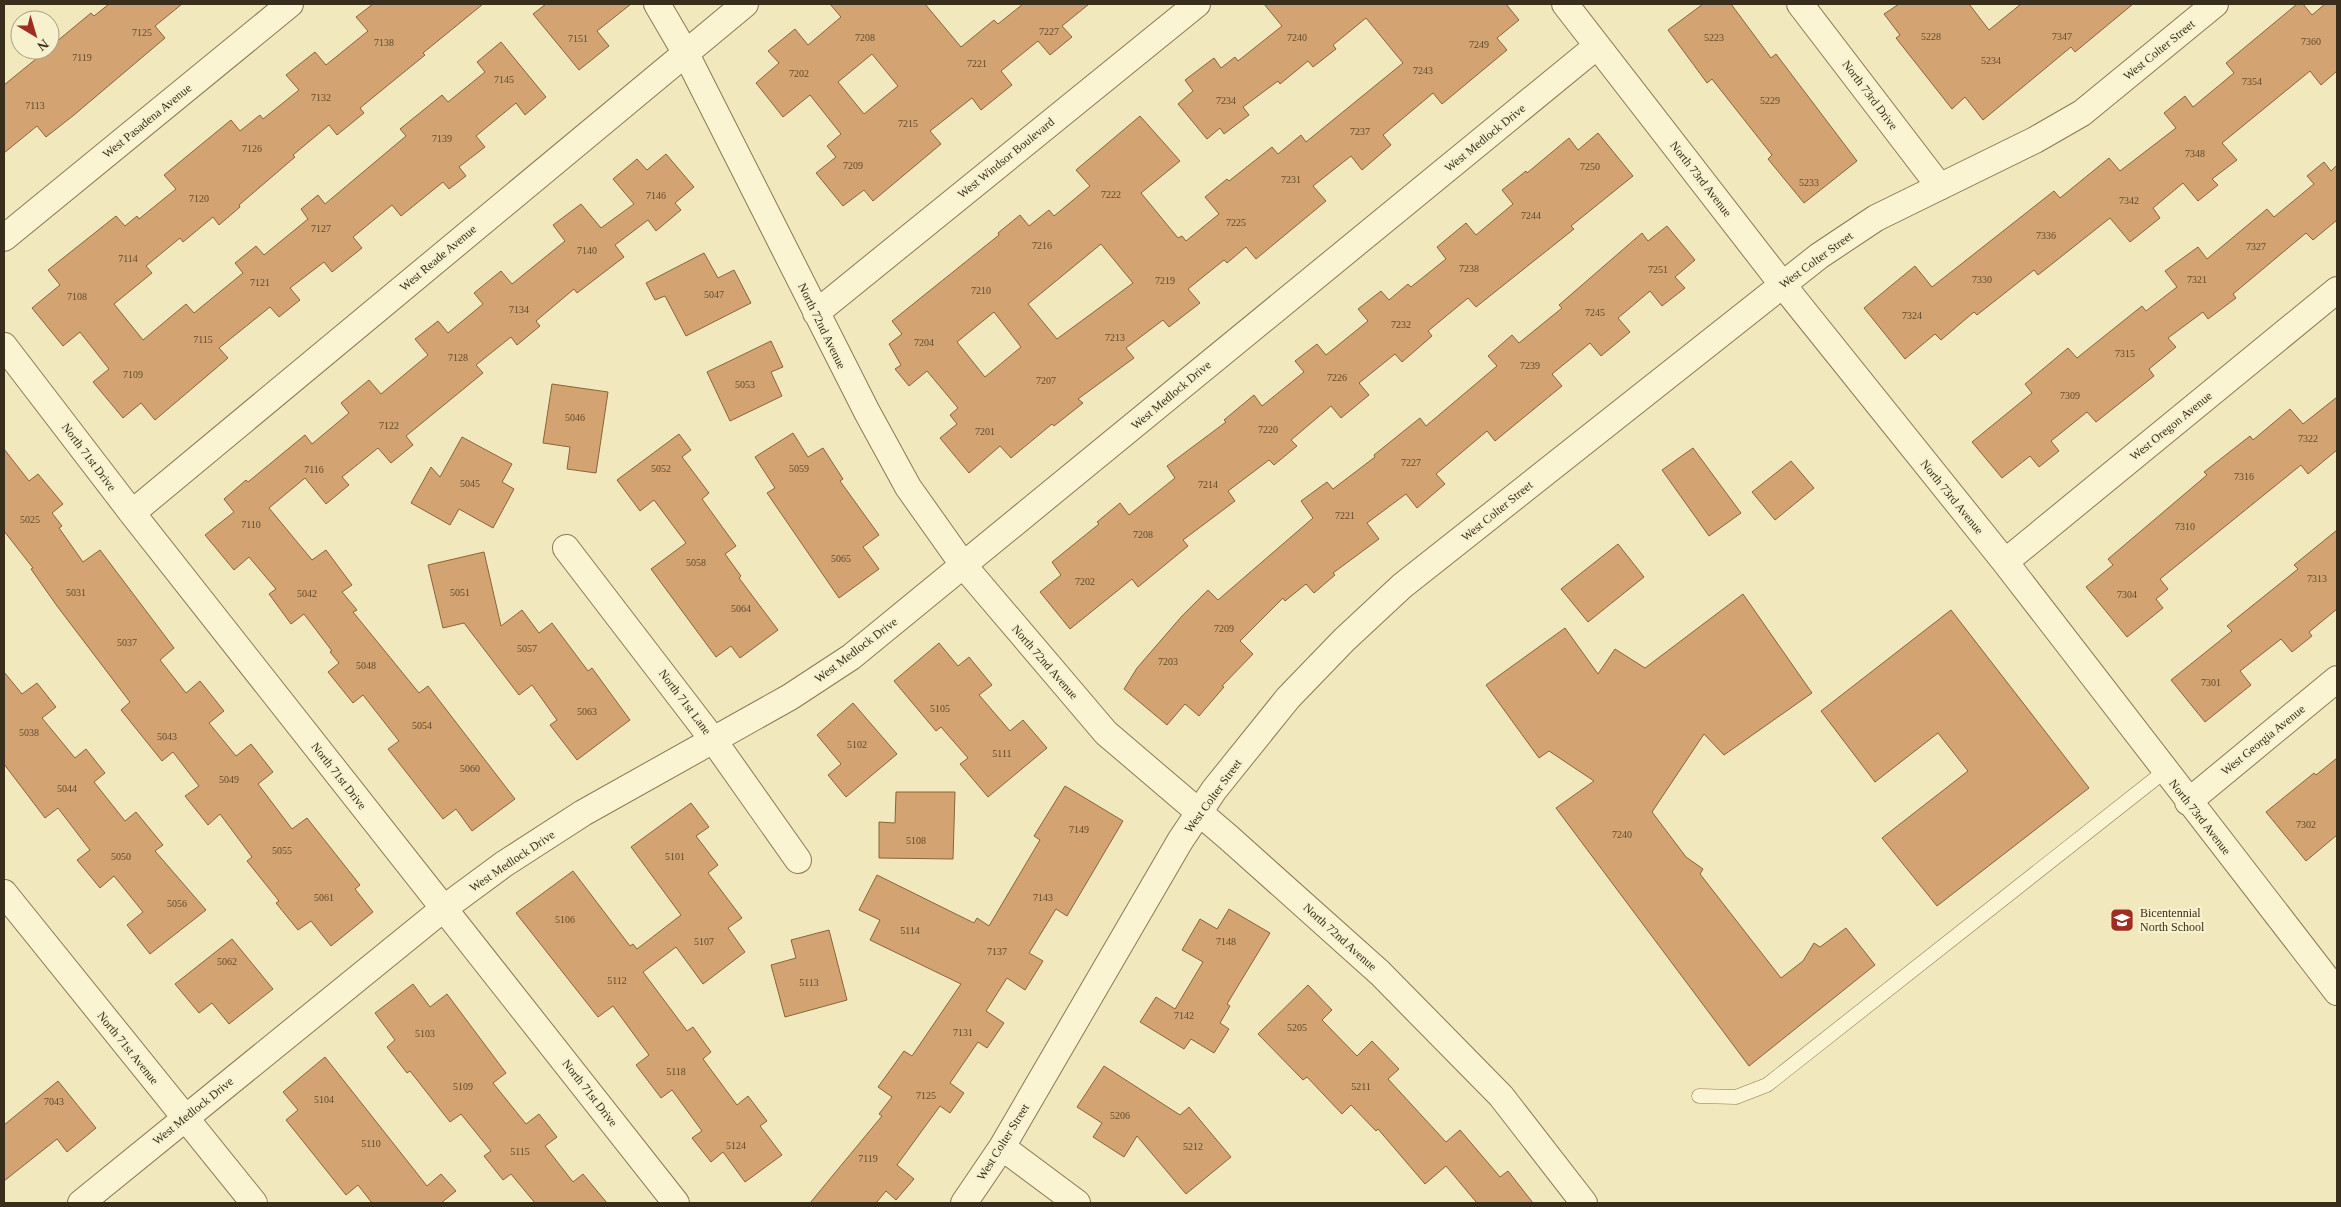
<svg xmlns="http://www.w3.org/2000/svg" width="2341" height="1207" font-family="Georgia,serif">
<rect width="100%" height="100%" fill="#f1e8be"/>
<path fill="#d3a471" stroke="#8c6339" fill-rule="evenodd" d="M109,4H182L155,26L165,38L74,115L46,137L37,126L4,153V85L47,50H50V47L91,13L94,16Z
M373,4H483L423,53L425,55L360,108L364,113L337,135L329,125L293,155L295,157L239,205L240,207L219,225L213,217L183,242L180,238L146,266L152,273L114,304L143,340L186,304L194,313L243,273L235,263L256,246L264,255L308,219L301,209L318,195L325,204L406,136L400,129L442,95L448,102L485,72L477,62L501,42L546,97L525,115L516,103L476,136L485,147L459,167L466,176L449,189L443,182L401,216L392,205L353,237L362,248L332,272L324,262L290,288L300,300L279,317L270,307L219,348L228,358L155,420L141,403L123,418L93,382L109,369L80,332L63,346L32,308L60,285L48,270L116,216L125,226L137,216L139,219L176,189L164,175L231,120L240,131L260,115L263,119L299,90L286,75L315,52L326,65L368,31L356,17Z
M546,4H631L597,31L609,46L579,70L533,14Z
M830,4H925L961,47L994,20L998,24L1023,4H1089L1062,26L1072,37L1050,55L1038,41L1001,71L1012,85L981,110L972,98L930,131L941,144L873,201L864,190L843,206L816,173L836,157L827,146L841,134L810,95L783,117L756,83L779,63L768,51L795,29L808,45L841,17ZM872,54L898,86L864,114L838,82Z
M1264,4H1506L1519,20L1497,38L1507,50L1442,104L1433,93L1383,135L1391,145L1362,170L1351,156L1313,186L1326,201L1256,259L1246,247L1227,263L1224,260L1188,289L1200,303L1169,327L1163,320L1126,348L1134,358L1078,399L1083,403L1054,426L1052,424L1011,458L1000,446L969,473L940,438L957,424L950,415L958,408L927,371L909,386L895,369L901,365L889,344L902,334L892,321L999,235L998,233L1020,215L1029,226L1049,210L1054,216L1090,186L1076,170L1140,116L1180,161L1141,193L1178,238L1182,236L1186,241L1219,214L1205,197L1227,179L1229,181L1272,147L1278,154L1301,135L1306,142L1403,63L1366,18L1333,45L1336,49L1313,67L1308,61L1280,84L1278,81L1243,107L1249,115L1224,134L1220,128L1207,139L1178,104L1193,91L1185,80L1214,58L1221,68L1235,57L1238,61L1282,26ZM1101,244L1133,283L1057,339L1028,304ZM994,312L1021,347L985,377L957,342Z
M1703,4H1731L1771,58L1776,54L1857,161L1804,203L1768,159L1772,155L1712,79L1707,83L1668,30Z
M1899,4H1969L1989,30L2021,4H2133L2075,52L2071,47L1983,120L1965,97L1952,109L1896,38L1900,35L1884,14Z
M2297,4H2303L2312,15L2325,4H2337V71L2321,85L2310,71L2222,143L2237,160L2212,179L2218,185L2198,201L2183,183L2153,208L2160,218L2130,242L2110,218L2038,275L2034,270L1977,315L1974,312L1941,340L1935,334L1905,359L1864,308L1915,266L1932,287L2054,191L2060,198L2109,158L2120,171L2176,128L2164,113L2185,96L2193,107L2234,73L2226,63Z
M1598,133L1633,176L1571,226L1574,229L1476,307L1468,298L1428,331L1432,336L1402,362L1395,354L1359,383L1369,395L1341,418L1331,406L1291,440L1297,446L1274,465L1269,460L1228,491L1235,501L1183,540L1188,546L1138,587L1132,579L1070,629L1040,592L1061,575L1052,562L1099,524L1097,522L1120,503L1129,515L1175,478L1167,466L1226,422L1224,420L1254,395L1262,406L1304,372L1295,361L1317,344L1326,355L1368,321L1358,309L1381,291L1389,300L1408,284L1411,287L1446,259L1437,247L1466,223L1476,235L1513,204L1502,190L1526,171L1527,173L1569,138L1578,150Z
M666,154L694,187L675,203L681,210L656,231L648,220L615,245L624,257L577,293L574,289L536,321L540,326L517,345L511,337L476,365L483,373L406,436L413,445L391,463L378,448L342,477L349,485L326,504L305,478L269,508L312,560L326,550L352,585L342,592L357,610L353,612L419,693L428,686L515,799L472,831L456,809L443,819L388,749L399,741L363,695L353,703L328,672L339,663L330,652L332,651L304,614L291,624L269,594L276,589L249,557L234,570L205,535L234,512L224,499L246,480L248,482L305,435L312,444L349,413L341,403L369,380L381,394L428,355L415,339L438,321L448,333L483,304L474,293L501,271L512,284L565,241L553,225L581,204L601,228L634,204L613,179L637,159L647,170Z
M2324,162L2331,171L2337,165V220L2313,240L2306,233L2233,294L2236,298L2208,319L2203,312L2168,338L2176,347L2149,369L2154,376L2096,422L2087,412L2051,441L2059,451L2039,467L2030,456L2002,478L1972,442L2032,393L2025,384L2068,348L2077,358L2142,306L2146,311L2177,287L2165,271L2198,247L2207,259L2267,209L2274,217L2314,184L2307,176Z
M1667,226L1695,260L1675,277L1685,288L1662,306L1650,291L1618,318L1630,332L1601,356L1590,343L1552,374L1562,386L1495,441L1487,431L1436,474L1445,484L1417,508L1406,494L1367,523L1379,539L1333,573L1335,575L1314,593L1306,584L1285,601L1283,598L1240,641L1253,654L1222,686L1224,687L1199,716L1185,704L1167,725L1124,689L1137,668L1182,616L1208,590L1218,600L1313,518L1301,501L1327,482L1333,489L1375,457L1374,455L1420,418L1426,426L1497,366L1488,356L1512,335L1519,343L1562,308L1559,305L1642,233L1648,241Z
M704,253L718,278L734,270L751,303L686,336L665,296L655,300L646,283Z
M771,341L783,367L771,372L782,396L730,421L707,372Z
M552,384L608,392L596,473L567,469L570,447L543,443Z
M2337,397V450L2308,474L2301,465L2160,579L2168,589L2156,599L2163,608L2127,637L2086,587L2113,565L2108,559L2207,475L2204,472L2250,436L2253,440L2290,409L2303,424Z
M793,433L808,457L823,448L843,479L840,481L879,535L863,547L879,569L839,598L767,493L775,488L755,457Z
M679,434L691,450L682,457L709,493L702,499L736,546L725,554L741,576L739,578L778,630L740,658L731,646L716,657L651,569L686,543L654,500L640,511L617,480Z
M462,437L512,464L502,482L514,489L493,528L459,509L450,525L411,503L431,467L440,477Z
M1693,448L1741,513L1709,536L1662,470Z
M4,449L29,481L38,474L63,504L52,513L62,526L59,528L83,562L100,550L174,648L160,660L186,693L200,681L224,711L209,723L236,756L251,744L273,772L258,784L292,829L307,818L360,885L355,889L373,912L331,946L311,921L298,930L276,903L279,901L247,861L252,857L220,814L208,825L185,796L199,786L173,752L162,761L121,710L130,702L57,606L31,569L33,568L4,531Z
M1791,461L1814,488L1775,520L1752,492Z
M2337,530V609L2309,632L2312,636L2292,652L2281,639L2240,671L2251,685L2205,722L2171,680L2232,631L2227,626L2298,569L2294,565Z
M1618,544L1644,577L1588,622L1561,589Z
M484,552L501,626L522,610L539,633L552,623L588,671L592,668L630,720L577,760L550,725L557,720L532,685L519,695L464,623L443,628L428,565Z
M1743,594L1812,693L1724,755L1704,734L1652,812L1686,857L1703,869L1700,874L1781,978L1803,961L1814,943L1820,947L1846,928L1875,965L1749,1066L1556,808L1594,781L1549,751L1539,758L1486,685L1565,628L1598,674L1615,649L1645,668Z
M1951,610L2089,788L1937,906L1882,838L1968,771L1938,733L1875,782L1821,711Z
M939,643L958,666L969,657L992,685L979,695L1010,731L1023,720L1047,748L988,797L960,764L968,758L941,727L936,731L894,681Z
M4,672L22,694L37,683L56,707L42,718L75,758L86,749L105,773L94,782L125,821L136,812L163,845L155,851L206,910L150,954L127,925L143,912L114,876L100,888L77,860L90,850L58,808L45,818L4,764Z
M853,703L897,754L846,797L828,775L841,764L817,735Z
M2337,758V835L2306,861L2266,812L2314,773L2316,775Z
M1065,786L1123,821L1067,916L1056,909L1029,953L1043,961L1025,990L1007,978L986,1011L1004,1023L987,1048L978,1042L950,1083L964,1093L950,1113L940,1106L897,1165L914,1179L896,1200L886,1191L876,1203H810L882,1116L879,1114L892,1097L878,1087L904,1051L912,1056L961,984L870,940L880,920L859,910L877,875L974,923L977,918L989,926L1040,840L1034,836Z
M896,792H955L953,859L879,858V822L895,823Z
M691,803L709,827L696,836L718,865L708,873L742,918L728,928L745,952L703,984L676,947L643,972L687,1031L693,1027L711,1052L703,1059L737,1105L748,1096L767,1121L760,1126L782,1155L745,1182L723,1152L711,1162L692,1138L702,1131L672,1090L661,1098L636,1065L649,1055L613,1006L598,1017L516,913L573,871L630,946L633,944L637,949L681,915L631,847Z
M1229,909L1270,933L1227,1004L1230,1006L1220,1023L1229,1029L1214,1053L1191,1039L1184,1049L1140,1022L1156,997L1175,1009L1203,962L1182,950L1200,919L1217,929Z
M829,930L847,1000L785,1017L771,965L796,958L791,940Z
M232,939L273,989L229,1024L212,1003L199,1013L175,984Z
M413,984L430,1007L447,994L506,1073L493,1083L526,1124L539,1114L557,1137L545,1146L573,1182L583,1174L607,1203H535L511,1174L503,1180L484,1156L491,1151L461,1114L450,1122L410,1071L407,1073L387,1047L395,1040L375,1013Z
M1308,985L1332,1010L1322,1020L1357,1056L1372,1041L1399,1069L1388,1079L1446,1142L1460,1130L1500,1177L1508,1171L1533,1203H1477L1446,1166L1425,1184L1378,1129L1376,1131L1351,1105L1342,1114L1307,1077L1303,1080L1258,1034Z
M325,1057L427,1186L441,1174L456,1191L441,1203H372L358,1185L346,1195L286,1120L298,1110L283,1092Z
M1104,1066L1180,1115L1189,1107L1231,1157L1186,1194L1137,1136L1124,1157L1093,1137L1102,1123L1077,1107Z
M58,1081L96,1128L67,1152L57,1139L4,1181V1125Z"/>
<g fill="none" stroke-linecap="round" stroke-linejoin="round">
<g stroke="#8b7855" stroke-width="15">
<path id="lane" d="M1699,1096L1736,1097L1767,1085L2165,771"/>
</g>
<g stroke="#8b7855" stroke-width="28">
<path id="street" d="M657,4L685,52L867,412L908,487L964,566L1106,733L1228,837L1380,973L1501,1096L1584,1203
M1565,4L1782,284L2005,562L2337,992
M1800,4L1940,187
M4,238L290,4
M816,313L1197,4
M4,346L132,513L676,1203
M132,513L745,4
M566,548L714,741L798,860
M2005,562L2337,290
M2188,802L2337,679
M4,893L254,1203
M1002,1147L1077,1203
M81,1203L443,909L504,864L583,813L790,697L851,657L1597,46
M964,1203L1002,1147L1180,841L1214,790L1288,698L1344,640L1402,586L1819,256L1876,218L2035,140L2082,113L2215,4"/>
</g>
<use href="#lane" stroke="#fbf4d2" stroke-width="14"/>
<use href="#street" stroke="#fbf4d2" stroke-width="26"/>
</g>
<defs>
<g id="school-square" transform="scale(1.25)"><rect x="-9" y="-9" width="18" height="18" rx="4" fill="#9f2d21" stroke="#f8f1ce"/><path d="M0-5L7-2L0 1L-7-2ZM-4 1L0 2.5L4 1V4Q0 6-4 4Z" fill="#fff"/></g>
</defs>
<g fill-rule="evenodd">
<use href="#school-square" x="2122" y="920"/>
</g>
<g text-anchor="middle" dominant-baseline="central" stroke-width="4.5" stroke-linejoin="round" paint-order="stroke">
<g font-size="10" fill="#604b30">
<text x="1049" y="31">7227</text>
<text x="142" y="32">7125</text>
<text x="1931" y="36">5228</text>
<text x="2062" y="36">7347</text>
<text x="865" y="37">7208</text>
<text x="1297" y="37">7240</text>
<text x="1714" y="37">5223</text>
<text x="578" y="38">7151</text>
<text x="2311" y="41">7360</text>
<text x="384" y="42">7138</text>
<text x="1479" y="44">7249</text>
<text x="82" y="57">7119</text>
<text x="1991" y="60">5234</text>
<text x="977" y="63">7221</text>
<text x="1423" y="70">7243</text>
<text x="799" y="73">7202</text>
<text x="504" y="79">7145</text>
<text x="2252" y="81">7354</text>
<text x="321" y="97">7132</text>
<text x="1226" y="100">7234</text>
<text x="1770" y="100">5229</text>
<text x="35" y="105">7113</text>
<text x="908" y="123">7215</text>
<text x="1360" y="131">7237</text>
<text x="442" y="138">7139</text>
<text x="252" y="148">7126</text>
<text x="2195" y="153">7348</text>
<text x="853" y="165">7209</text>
<text x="1590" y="166">7250</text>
<text x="1291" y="179">7231</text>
<text x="1809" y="182">5233</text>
<text x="1111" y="194">7222</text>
<text x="656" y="195">7146</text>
<text x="199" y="198">7120</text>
<text x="2129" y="200">7342</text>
<text x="1531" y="215">7244</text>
<text x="1236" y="222">7225</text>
<text x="321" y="228">7127</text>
<text x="2046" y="235">7336</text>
<text x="1042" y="245">7216</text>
<text x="2256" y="246">7327</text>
<text x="587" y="250">7140</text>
<text x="128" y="258">7114</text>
<text x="1469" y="268">7238</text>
<text x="1658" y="269">7251</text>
<text x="1982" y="279">7330</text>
<text x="2197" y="279">7321</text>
<text x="1165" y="280">7219</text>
<text x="260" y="282">7121</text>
<text x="981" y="290">7210</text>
<text x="714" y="294">5047</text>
<text x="77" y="296">7108</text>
<text x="519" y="309">7134</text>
<text x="1595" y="312">7245</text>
<text x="1912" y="315">7324</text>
<text x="1401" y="324">7232</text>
<text x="1115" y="337">7213</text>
<text x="203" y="339">7115</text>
<text x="924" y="342">7204</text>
<text x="2125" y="353">7315</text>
<text x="458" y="357">7128</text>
<text x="1530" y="365">7239</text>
<text x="133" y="374">7109</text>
<text x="1337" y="377">7226</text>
<text x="1046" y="380">7207</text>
<text x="745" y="384">5053</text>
<text x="2070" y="395">7309</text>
<text x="575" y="417">5046</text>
<text x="389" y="425">7122</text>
<text x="1268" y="429">7220</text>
<text x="985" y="431">7201</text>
<text x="2308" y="438">7322</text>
<text x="1411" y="462">7227</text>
<text x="661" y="468">5052</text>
<text x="799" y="468">5059</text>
<text x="314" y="469">7116</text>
<text x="2244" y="476">7316</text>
<text x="470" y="483">5045</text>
<text x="1208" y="484">7214</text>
<text x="1345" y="515">7221</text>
<text x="30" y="519">5025</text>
<text x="251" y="524">7110</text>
<text x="2185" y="526">7310</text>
<text x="1143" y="534">7208</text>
<text x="841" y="558">5065</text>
<text x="696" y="562">5058</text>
<text x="2317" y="578">7313</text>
<text x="1085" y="581">7202</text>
<text x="76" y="592">5031</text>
<text x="460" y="592">5051</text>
<text x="307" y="593">5042</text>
<text x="2127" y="594">7304</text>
<text x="741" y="608">5064</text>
<text x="1224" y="628">7209</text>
<text x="127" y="642">5037</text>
<text x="527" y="648">5057</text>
<text x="1168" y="661">7203</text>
<text x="366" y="665">5048</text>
<text x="2211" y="682">7301</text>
<text x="940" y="708">5105</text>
<text x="587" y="711">5063</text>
<text x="422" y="725">5054</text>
<text x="29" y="732">5038</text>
<text x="167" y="736">5043</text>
<text x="857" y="744">5102</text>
<text x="1002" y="753">5111</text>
<text x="470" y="768">5060</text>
<text x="229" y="779">5049</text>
<text x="67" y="788">5044</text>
<text x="2306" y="824">7302</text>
<text x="1079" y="829">7149</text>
<text x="1622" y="834">7240</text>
<text x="916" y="840">5108</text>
<text x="282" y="850">5055</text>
<text x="121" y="856">5050</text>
<text x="675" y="856">5101</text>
<text x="324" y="897">5061</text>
<text x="1043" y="897">7143</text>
<text x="177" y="903">5056</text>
<text x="565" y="919">5106</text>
<text x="910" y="930">5114</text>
<text x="704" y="941">5107</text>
<text x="1226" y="941">7148</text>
<text x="997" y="951">7137</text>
<text x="227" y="961">5062</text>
<text x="617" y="980">5112</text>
<text x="809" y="982">5113</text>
<text x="1184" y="1015">7142</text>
<text x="1297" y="1027">5205</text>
<text x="963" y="1032">7131</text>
<text x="425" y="1033">5103</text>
<text x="676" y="1071">5118</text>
<text x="463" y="1086">5109</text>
<text x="1361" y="1086">5211</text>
<text x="926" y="1095">7125</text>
<text x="324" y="1099">5104</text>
<text x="54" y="1101">7043</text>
<text x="1120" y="1115">5206</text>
<text x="371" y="1143">5110</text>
<text x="736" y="1145">5124</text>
<text x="1193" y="1146">5212</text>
<text x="520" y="1151">5115</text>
<text x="868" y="1158">7119</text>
</g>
<g font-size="12" fill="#392d1b" stroke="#f8f1ce">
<text transform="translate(2159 50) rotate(-39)">West Colter Street</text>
<text transform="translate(1870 95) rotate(53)">North 73rd Drive</text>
<text transform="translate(147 121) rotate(-39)">West Pasadena Avenue</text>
<text transform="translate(1485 138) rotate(-39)">West Medlock Drive</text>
<text transform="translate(1006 158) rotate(-39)">West Windsor Boulevard</text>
<text transform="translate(1701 179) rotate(52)">North 73rd Avenue</text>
<text transform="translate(438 258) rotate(-40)">West Reade Avenue</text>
<text transform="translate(1816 260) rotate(-36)">West Colter Street</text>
<text transform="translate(822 326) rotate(64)">North 72nd Avenue</text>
<text transform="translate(1171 395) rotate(-40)">West Medlock Drive</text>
<text transform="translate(2171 426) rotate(-39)">West Oregon Avenue</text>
<text transform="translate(89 457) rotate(53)">North 71st Drive</text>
<text transform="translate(1952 497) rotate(51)">North 73rd Avenue</text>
<text transform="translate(1497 511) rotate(-39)">West Colter Street</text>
<text transform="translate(856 650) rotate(-37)">West Medlock Drive</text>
<text transform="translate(1045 662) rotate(49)">North 72nd Avenue</text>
<text transform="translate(685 702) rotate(53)">North 71st Lane</text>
<text transform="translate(2263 740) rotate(-39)">West Georgia Avenue</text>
<text transform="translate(339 776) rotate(52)">North 71st Drive</text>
<text transform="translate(1213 796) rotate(-54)">West Colter Street</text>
<text transform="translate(2200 817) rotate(52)">North 73rd Avenue</text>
<text transform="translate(512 861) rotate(-34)">West Medlock Drive</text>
<text transform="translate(1340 937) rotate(42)">North 72nd Avenue</text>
<text transform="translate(128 1048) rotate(51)">North 71st Avenue</text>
<text transform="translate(590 1093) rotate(52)">North 71st Drive</text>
<text transform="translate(193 1111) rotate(-39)">West Medlock Drive</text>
<text transform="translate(1003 1142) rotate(-58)">West Colter Street</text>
</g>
<g font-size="12" fill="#392d1b" stroke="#f8f1ce" text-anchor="start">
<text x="2140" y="913">Bicentennial<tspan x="2140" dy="14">North School</tspan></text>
</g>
</g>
<rect width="2341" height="1207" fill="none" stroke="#392d1b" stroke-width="10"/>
<g transform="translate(35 35) rotate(142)"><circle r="24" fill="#f8f1ce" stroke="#aca386"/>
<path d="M0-4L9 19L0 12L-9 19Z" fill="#9f2d21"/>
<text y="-8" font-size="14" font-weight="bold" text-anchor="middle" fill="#392d1b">N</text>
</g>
</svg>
